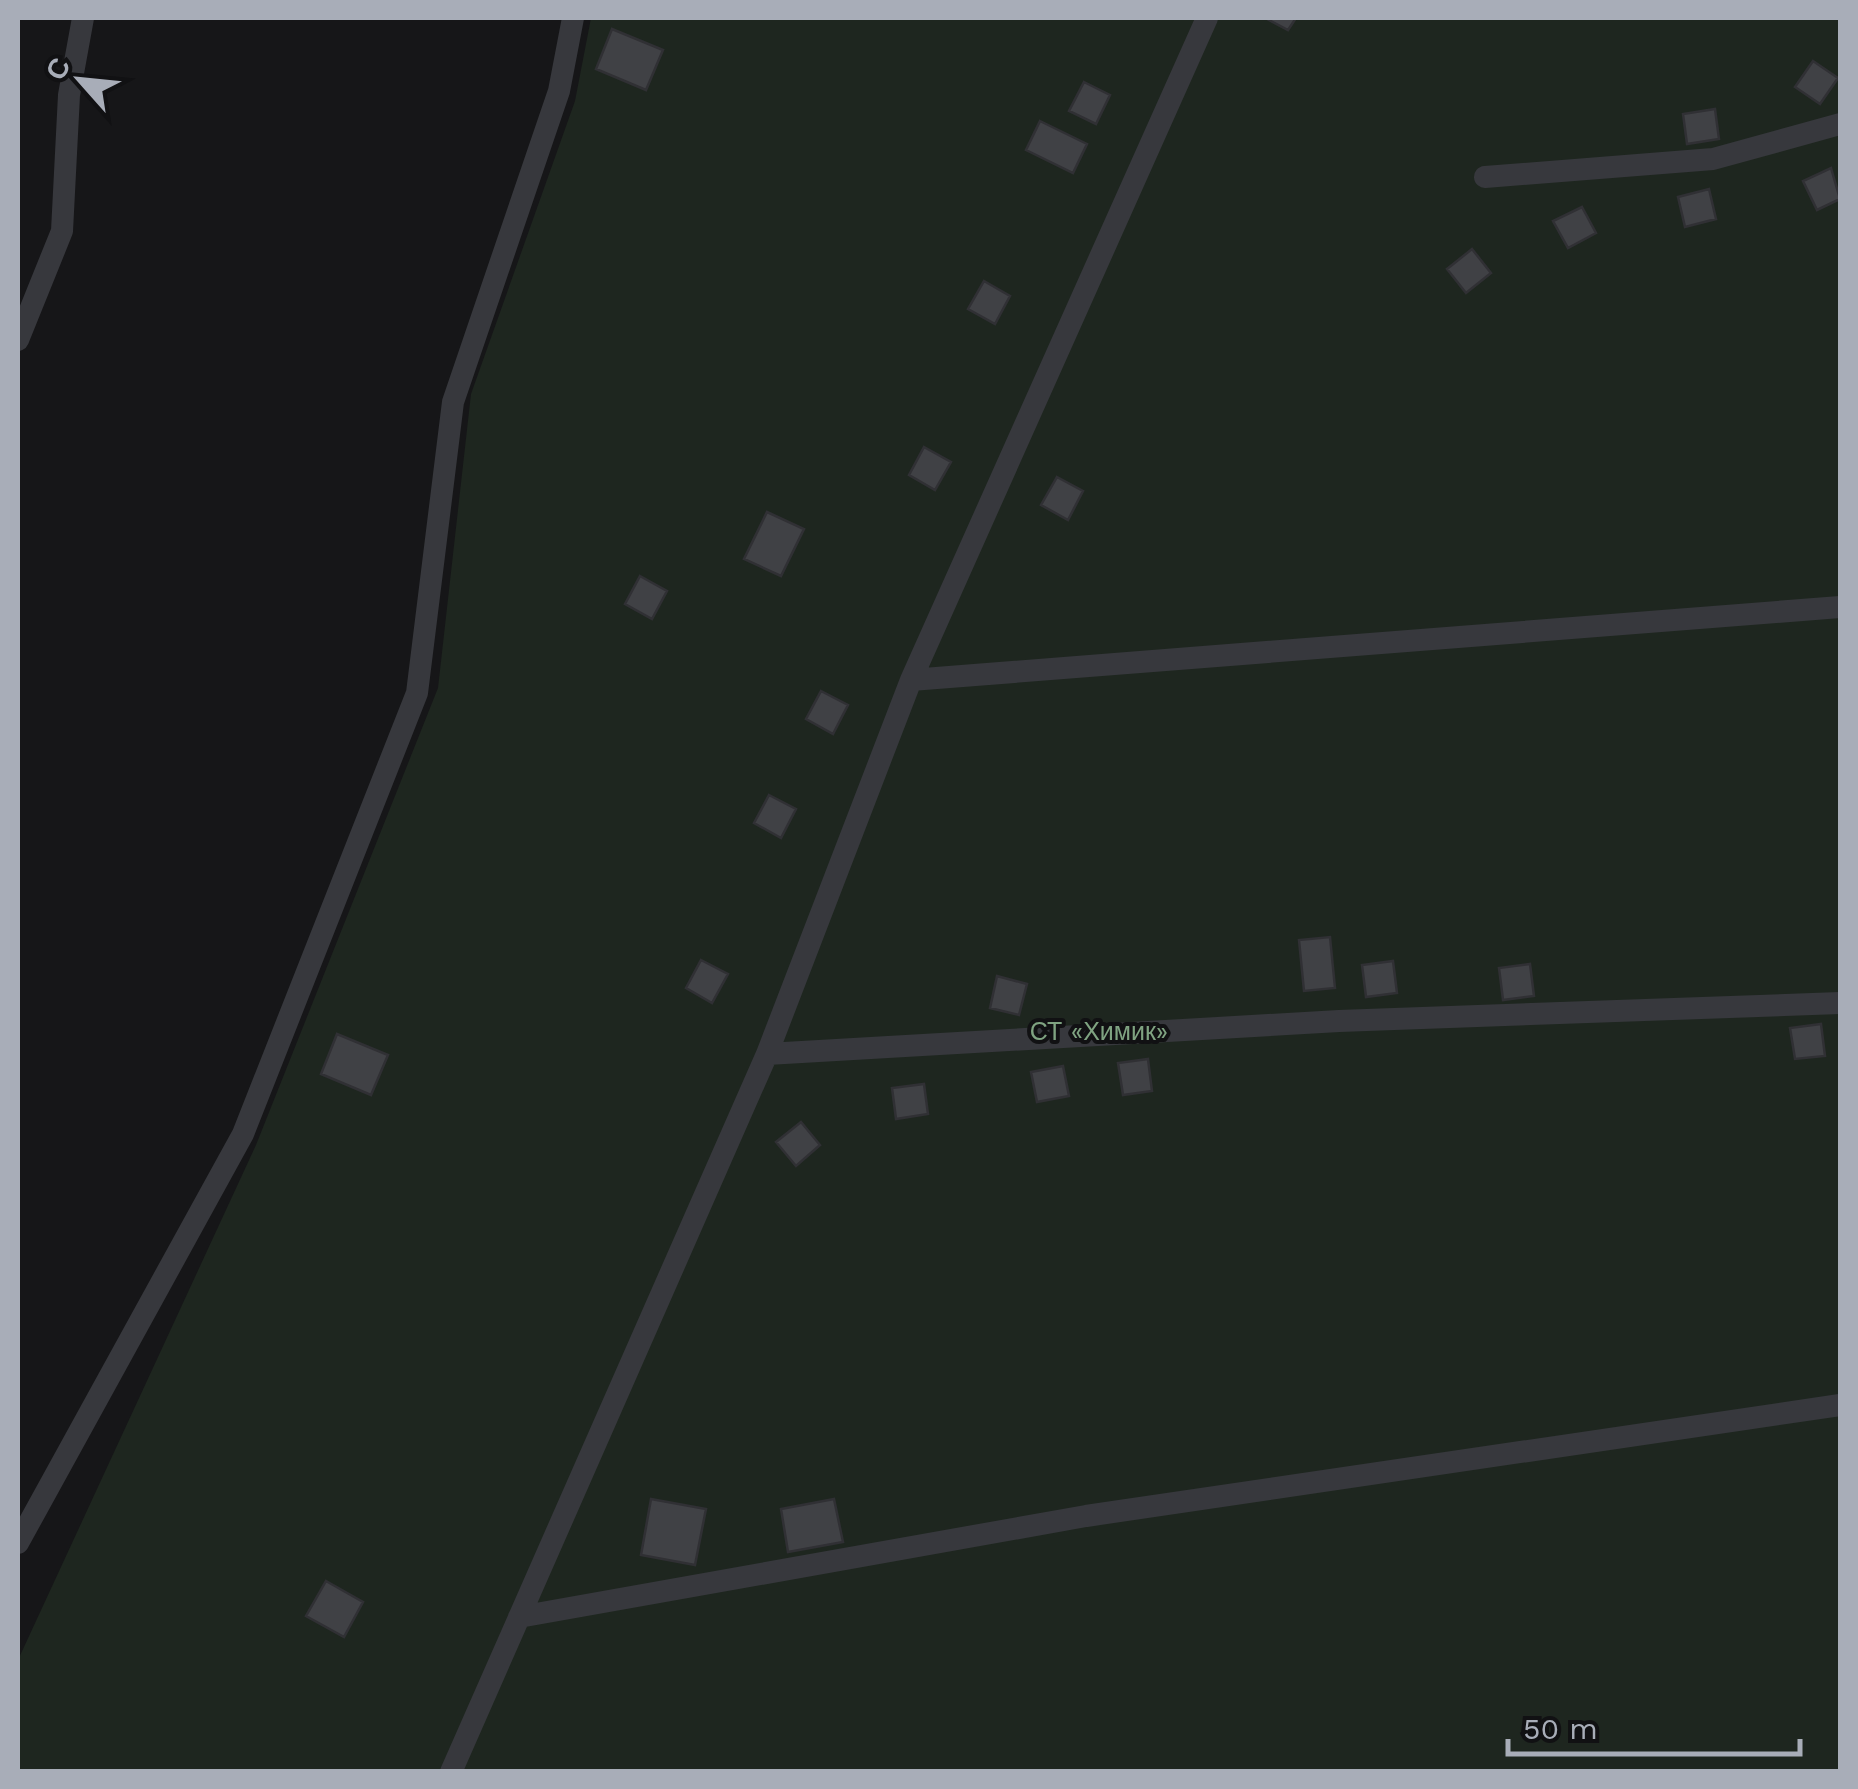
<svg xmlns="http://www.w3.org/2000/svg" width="1858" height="1789" font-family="'Work Sans',sans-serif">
<rect width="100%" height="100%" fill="#161618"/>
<path fill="#1e261f" d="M591,18H1840V1771L18,1772V1660L256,1145L438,688L471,394L575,101Z"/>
<path fill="#404145" stroke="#303034" stroke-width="2.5" d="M1265,18H1296L1288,30Z
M612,29L663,50L646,90L596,69Z
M1813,61L1838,78L1820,104L1795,87Z
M1084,82L1110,95L1096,124L1069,111Z
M1715,109L1719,139L1687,144L1683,114Z
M1040,121L1087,144L1073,173L1026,150Z
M1831,168L1840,199L1817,210L1803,181Z
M1709,189L1716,219L1685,227L1678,197Z
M1582,207L1596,233L1568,248L1553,221Z
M1472,249L1491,273L1466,293L1447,269Z
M984,281L1010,296L995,324L968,309Z
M924,447L951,462L935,490L909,475Z
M1057,477L1083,491L1068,520L1041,505Z
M767,512L804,529L781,576L744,559Z
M640,576L667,591L652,619L625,604Z
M821,691L848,705L833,734L806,719Z
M769,795L796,809L781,838L754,823Z
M1330,937L1335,988L1304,991L1299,940Z
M701,960L728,974L712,1003L686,988Z
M1393,961L1397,993L1366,997L1362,965Z
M1530,964L1534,996L1503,1000L1499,968Z
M997,976L1027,984L1019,1015L990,1008Z
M1821,1024L1825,1056L1795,1059L1790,1028Z
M337,1034L388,1055L371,1095L321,1074Z
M1148,1059L1152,1091L1123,1095L1118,1063Z
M1063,1066L1069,1096L1037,1102L1031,1072Z
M924,1084L928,1114L896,1119L892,1088Z
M801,1122L820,1145L796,1166L776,1142Z
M651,1499L706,1509L695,1565L641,1555Z
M834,1499L843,1542L788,1552L781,1509Z
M326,1581L363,1602L344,1637L306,1616Z"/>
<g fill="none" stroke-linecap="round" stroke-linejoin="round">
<path stroke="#37383d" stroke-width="22" d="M1485,177L1713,159L1840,124
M18,340L62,231L69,95L83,18
M911,680L1840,607
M767,1054L1339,1021L1840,1003
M18,1543L243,1134L417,693L453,402L559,91L573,18
M519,1617L1086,1516L1840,1405
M451,1772L767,1054L911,680L1207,18"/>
</g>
<g text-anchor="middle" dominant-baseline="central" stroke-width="8" stroke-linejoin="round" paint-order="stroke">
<g font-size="25" fill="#7fa381" stroke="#111113">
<text x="1099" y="1031">СТ «Химик»</text>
</g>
</g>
<rect width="1858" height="1789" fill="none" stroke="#a8adb8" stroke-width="40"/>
<g transform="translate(80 80) rotate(297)" stroke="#111113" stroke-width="8" paint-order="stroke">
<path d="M0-8L18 38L0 25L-18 38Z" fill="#a8adb8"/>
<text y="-15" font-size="28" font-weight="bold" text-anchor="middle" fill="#a8adb8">С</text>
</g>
<path d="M1508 1739v15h292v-15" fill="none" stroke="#a8adb8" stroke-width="5"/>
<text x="1523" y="1739" font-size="30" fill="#a8adb8" stroke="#111113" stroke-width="8" paint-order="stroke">50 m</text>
</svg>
